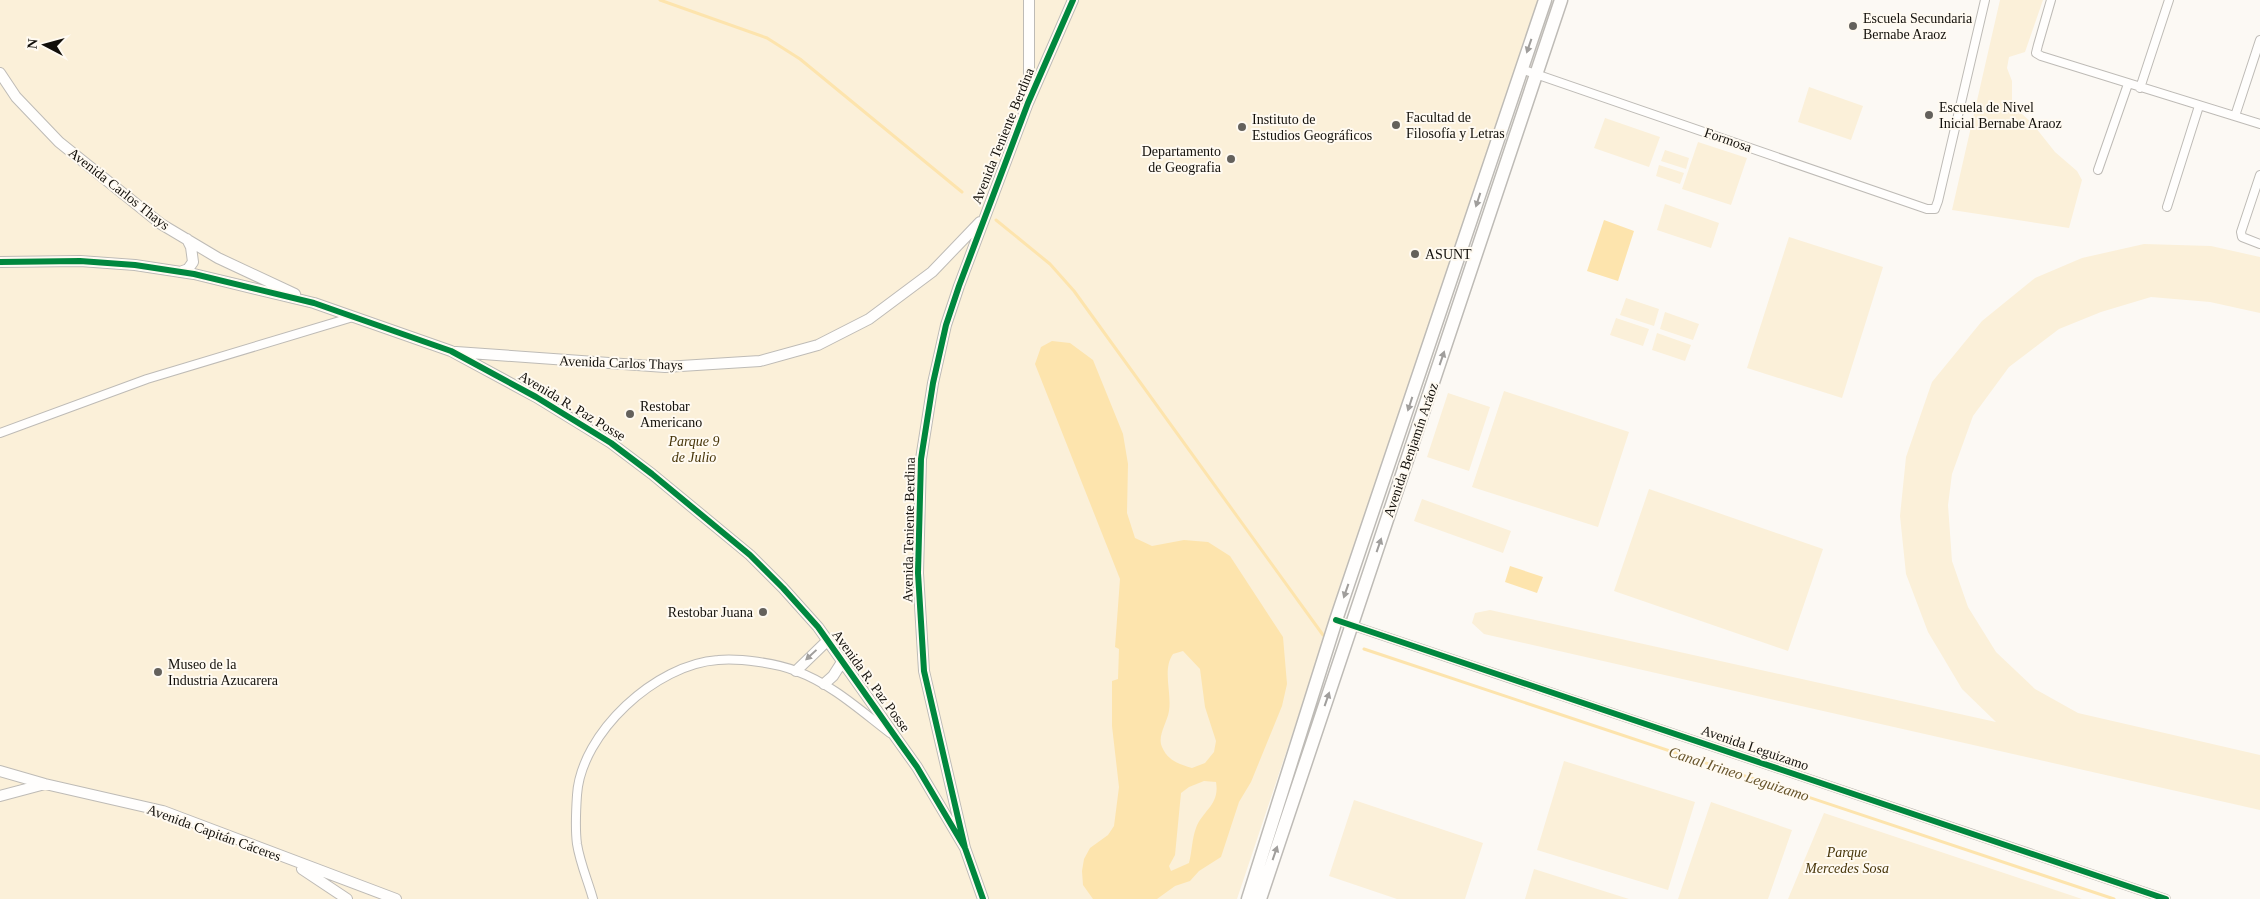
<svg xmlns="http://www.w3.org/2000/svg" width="2260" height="899" font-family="'Times New Roman',serif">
<rect width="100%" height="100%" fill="#fcf9f4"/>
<path fill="#fbf0d9" d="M0,0H1538L1237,899H0Z
M2000,0H2043L2025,52L2009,57L2007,68L2012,81V105L2032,123L2055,152L2077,171L2082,180L2069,228L1952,210Z
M1809,87L1863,106L1851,140L1798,122Z
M1605,118L1660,137L1649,167L1594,148Z
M1698,142L1747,158L1731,205L1682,189Z
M1665,150L1689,158L1686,169L1661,161Z
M1659,165L1684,173L1680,184L1656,176Z
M1665,204L1719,223L1711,248L1657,230Z
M1789,237L1883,267L1842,398L1747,368Z
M2144,244L2211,246L2260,257V313L2210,302L2151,297L2101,312L2059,329L2009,367L1973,416L1952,474L1948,505L1952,561L1968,607L1996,652L2035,689L2078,713L2260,755V810L1484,634L1472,623L1475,613L1490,610L1996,722L1962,689L1928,632L1906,574L1900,516L1906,457L1932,382L1982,321L2035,278L2082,258Z
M1626,298L1659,309L1654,326L1620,315Z
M1665,312L1699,324L1693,340L1660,329Z
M1616,318L1649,329L1643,346L1610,335Z
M1657,333L1691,345L1685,361L1652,350Z
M1504,391L1629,432L1598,527L1472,487Z
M1448,393L1490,407L1469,471L1427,457Z
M1649,489L1823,549L1788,651L1614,591Z
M1422,499L1511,531L1503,553L1414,521Z
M1564,761L1695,802L1668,890L1537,850Z
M1354,800L1483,843L1465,899H1397L1329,876Z
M1711,802L1792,830L1768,899H1678Z
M1824,813L2082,899H1788Z
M1534,869L1629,899H1525Z"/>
<path fill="#fde4ad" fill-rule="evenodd" d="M1604,220L1634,231L1618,281L1587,271Z
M1052,341L1070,343L1093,360L1123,434L1128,464L1127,513L1135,538L1152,546L1184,540L1208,542L1230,556L1283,637L1287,684L1282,706L1251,782L1239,802L1221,857L1199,871L1190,881L1175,886L1157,899H1093L1083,885L1082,871L1084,859L1090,848L1108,835L1114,826L1119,787L1112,726V681L1118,679L1119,649L1115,647L1120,579L1035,364L1041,347ZM1183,651L1200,669L1205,707L1216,741L1214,752L1205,763L1192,768C1179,764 1168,761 1162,747C1157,736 1167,723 1169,711C1172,692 1162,670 1173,654ZM1204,781L1216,782C1220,805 1203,810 1196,828C1192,838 1192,852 1189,863L1171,871L1169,866L1175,855L1181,793L1189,787Z
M1510,566L1543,577L1537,593L1505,582Z"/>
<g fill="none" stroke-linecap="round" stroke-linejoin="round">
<path stroke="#fde4ad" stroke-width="3" d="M660,0L767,38L800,59L962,192
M996,220L1050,264L1074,291L1323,635
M1364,649L2114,899"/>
<g stroke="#bebbb6" stroke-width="10">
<path id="minor" d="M2051,0L2038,45L2036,53L2041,56L2260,124
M1521,69L1927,209H1935L1938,201L1985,0
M2140,88L2169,0
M2235,116L2260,40
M2098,170L2128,84
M2260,175L2241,232L2242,237L2260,244
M2167,207L2199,106
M0,433L147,379L353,317
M1336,620L2166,899
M593,899C588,881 580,863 577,844C575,829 576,810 577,795C581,733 656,664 718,660C739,658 776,663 796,671C832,684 861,711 890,733"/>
</g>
<g stroke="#bebbb6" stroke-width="12">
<path id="tertiary" d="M0,73L16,97L59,142L161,224L218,258L295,294
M1029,99V0
M0,262L80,261L135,265L194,274L314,303L451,351L536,397L611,443L652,474L750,555L783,588L818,627L897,739L917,767L965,848
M180,272L188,269L193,262L191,247L187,239
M456,352L665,367L760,361L818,345L869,319L932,272L980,222
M796,671L827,641
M824,684L833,676L842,662
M0,771L45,784L163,811L396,899
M0,796L45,784
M302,869L347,899
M983,899L965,848L924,671L918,573L921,459L933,383L946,325L959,286L1028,103L1073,0"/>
</g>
<g stroke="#bebbb6" stroke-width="15">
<path id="primary" d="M1248,899L1336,620L1545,0
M1260,899L1561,0"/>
</g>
<use href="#minor" stroke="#fffefd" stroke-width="8"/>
<use href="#tertiary" stroke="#fffefd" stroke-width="10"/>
<use href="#primary" stroke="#fffefd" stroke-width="12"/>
<g stroke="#fffaf1" stroke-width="9">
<path id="cycleway" d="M0,262L80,261L135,265L194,274L314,303L451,351L536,397L611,443L652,474L750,555L783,588L818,627L897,739L917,767L965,848
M1336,620L2166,899
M983,899L965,848L924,671L918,573L921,459L933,383L946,325L959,286L1028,103L1073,0"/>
</g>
<use href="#cycleway" stroke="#00873e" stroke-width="6"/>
</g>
<defs><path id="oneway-solid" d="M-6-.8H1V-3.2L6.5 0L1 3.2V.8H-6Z" transform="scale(1.25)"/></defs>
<g fill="#a09e9c">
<use href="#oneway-solid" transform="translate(1529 46) rotate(109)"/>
<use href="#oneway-solid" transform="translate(1478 200) rotate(108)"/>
<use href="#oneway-solid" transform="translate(1442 358) rotate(-71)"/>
<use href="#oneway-solid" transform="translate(1410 404) rotate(108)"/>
<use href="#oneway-solid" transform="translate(1379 545) rotate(-71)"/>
<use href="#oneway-solid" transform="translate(1346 591) rotate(109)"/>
<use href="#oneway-solid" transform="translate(811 655) rotate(137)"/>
<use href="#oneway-solid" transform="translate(1327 699) rotate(-71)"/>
<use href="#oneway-solid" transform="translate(1275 853) rotate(-71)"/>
</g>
<g fill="#64615c" stroke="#fffaf1" stroke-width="2">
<circle cx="1853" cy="26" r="5"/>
<circle cx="1929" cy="115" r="5"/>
<circle cx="1396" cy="125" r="5"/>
<circle cx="1242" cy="127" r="5"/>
<circle cx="1231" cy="159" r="5"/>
<circle cx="1415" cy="254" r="5"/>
<circle cx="630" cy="414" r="5"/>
<circle cx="763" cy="612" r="5"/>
<circle cx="158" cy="672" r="5"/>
</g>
<g text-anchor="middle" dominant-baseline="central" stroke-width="4" stroke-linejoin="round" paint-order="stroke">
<g font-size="14" fill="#120f0a" stroke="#fffaf1" text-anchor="start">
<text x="1863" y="18">Escuela Secundaria<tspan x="1863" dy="16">Bernabe Araoz</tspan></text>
<text x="1939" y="107">Escuela de Nivel<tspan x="1939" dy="16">Inicial Bernabe Araoz</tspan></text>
<text x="1406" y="117">Facultad de<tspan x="1406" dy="16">Filosofía y Letras</tspan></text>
<text x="1252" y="119">Instituto de<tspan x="1252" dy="16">Estudios Geográficos</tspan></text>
<text x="1221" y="151" text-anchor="end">Departamento<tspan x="1221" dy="16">de Geografia</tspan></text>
<text x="1425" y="254">ASUNT</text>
<text x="640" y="406">Restobar<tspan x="640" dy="16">Americano</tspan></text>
<text x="753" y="612" text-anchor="end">Restobar Juana</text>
<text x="168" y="664">Museo de la<tspan x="168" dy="16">Industria Azucarera</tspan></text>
</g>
<g font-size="14" fill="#120f0a" stroke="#fffaf1">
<text transform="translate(1003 136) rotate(-68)">Avenida Teniente Berdina</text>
<text transform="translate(1728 140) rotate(19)">Formosa</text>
<text transform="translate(119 189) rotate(38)">Avenida Carlos Thays</text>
<text transform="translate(621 363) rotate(2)">Avenida Carlos Thays</text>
<text transform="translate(572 406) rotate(31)">Avenida R. Paz Posse</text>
<text transform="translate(1411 450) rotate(-71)">Avenida Benjamín Aráoz</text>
<text transform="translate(909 530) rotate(-89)">Avenida Teniente Berdina</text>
<text transform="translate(871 681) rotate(54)">Avenida R. Paz Posse</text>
<text transform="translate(1755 748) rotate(19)">Avenida Leguizamo</text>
<text transform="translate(214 833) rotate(20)">Avenida Capitán Cáceres</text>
</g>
<g font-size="14" font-style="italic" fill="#463408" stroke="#fffaf1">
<text x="694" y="441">Parque 9<tspan x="694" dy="16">de Julio</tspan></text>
<text x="1847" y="852">Parque<tspan x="1847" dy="16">Mercedes Sosa</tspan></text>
</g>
<g font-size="15" font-style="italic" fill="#66532a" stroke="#fffaf1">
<text transform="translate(1739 774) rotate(18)">Canal Irineo Leguizamo</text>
</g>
</g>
<g transform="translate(45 45) rotate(276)" stroke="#fffaf1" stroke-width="4" paint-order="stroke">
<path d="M0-4L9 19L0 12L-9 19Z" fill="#120f0a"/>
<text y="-8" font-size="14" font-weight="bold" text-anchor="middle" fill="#120f0a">N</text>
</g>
</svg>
